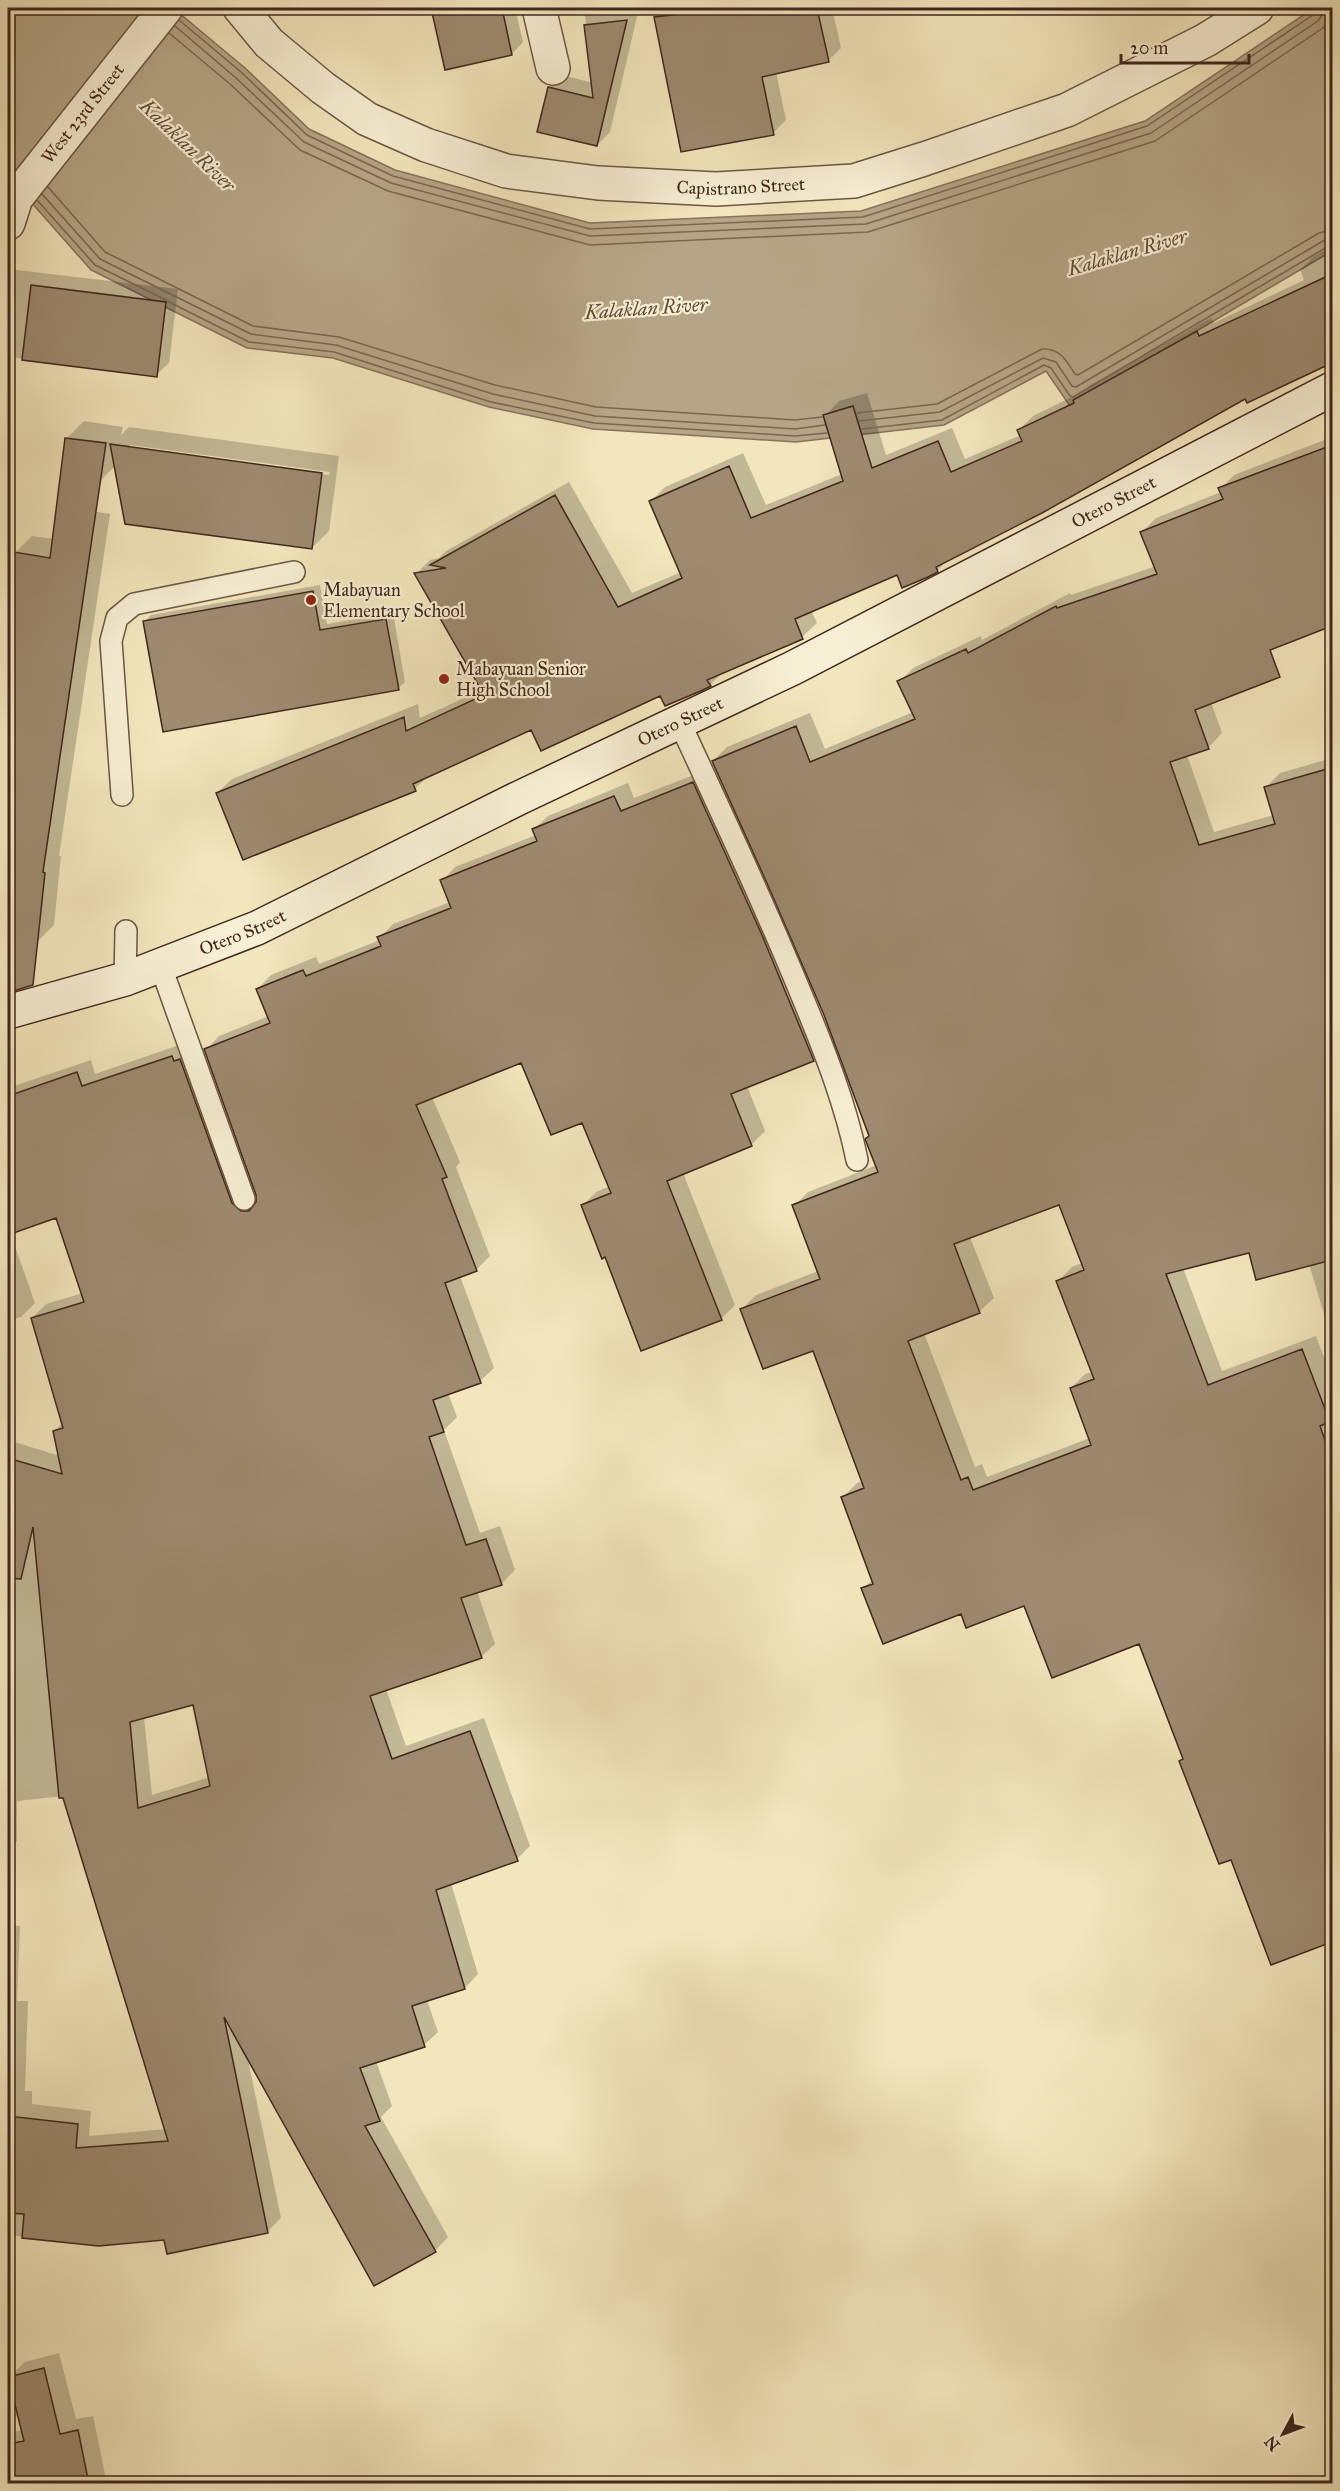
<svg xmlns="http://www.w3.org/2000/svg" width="1340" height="2491" font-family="'IM FELL Great Primer',serif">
<rect width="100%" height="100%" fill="#f2e6bc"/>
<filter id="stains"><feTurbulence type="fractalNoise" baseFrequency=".00333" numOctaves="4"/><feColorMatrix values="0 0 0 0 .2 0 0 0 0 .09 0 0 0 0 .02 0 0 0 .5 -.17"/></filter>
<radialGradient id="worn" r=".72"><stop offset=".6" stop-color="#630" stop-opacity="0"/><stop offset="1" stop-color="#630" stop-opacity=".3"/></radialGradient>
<path fill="#b5a586" stroke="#86725c" stroke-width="1.5" d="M8,8H173L245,68L309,129L395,170L590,223L861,211L1145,121L1314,8H1332V251L1070,406L1046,371L944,425L796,442L593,429L489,407L333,358L247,348L91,270L8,176Z"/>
<path fill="#0003" fill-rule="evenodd" d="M433,8H515L523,42L512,54L446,68Z
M584,8H639L610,132L597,145L549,88L562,75L593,83Z
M654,8H832L841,48L828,61L776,72L786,120L773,133L682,150Z
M1332,247V360L1329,363L1245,397L948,559L937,571L897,573L811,610L817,623L802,637L724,671L710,685L661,694L532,728L429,775L415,789L217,793L232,779L418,704L420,718L482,690L416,574L430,560L439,558L446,551L569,482L632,593L681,572L651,501L665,487L743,453L766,505L842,474L825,416L839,401L867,393L886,455L952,428L965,459L1021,435L1019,430L1033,416L1082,392L1089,386L1211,318L1214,323L1304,280L1300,270L1314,256Z
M8,269L178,289L169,363L156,375L8,357Z
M84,421L123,427L121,435L129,427L339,456L329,531L312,548L116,465L100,481L67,438ZM130,445L330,472L329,475L130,448Z
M1332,437V624L1278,645L1211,702L1222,733L1208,748L1187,755L1214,832L1274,815L1266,787L1280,773L1332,758V1341L1309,1264L1250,1251L1183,1268L1222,1371L1316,1336L1332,1379V1940L1272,1963L1232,1858L1184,1758L1140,1642L1025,1604L962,1613L863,1589L873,1579L842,1498L857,1483L863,1481L813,1349L742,1309L756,1295L818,1271L794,1206L808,1192L877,1165L870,1136L802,960L713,761L727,747L810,713L825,749L913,712L899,682L913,668L981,636L982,640L1070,593L1071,595L1156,566L1142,532L1156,518L1221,492L1220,489L1234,475ZM1060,1203L1082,1263L1072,1267L1058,1281L1092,1372L1085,1374L1071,1388L1090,1438L987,1477L982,1464L975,1467L924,1333L979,1312L994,1298L970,1237Z
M72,508L110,514L59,856H61L54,925L37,942L8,939V603L15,553L32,536L54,539Z
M320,585L327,624L393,613L405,682L398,688L144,622L151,615Z
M707,770L827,1046L813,1060L747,1086L765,1131L752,1144L683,1173L735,1305L721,1319L606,1255L583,1205L596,1192L610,1186L583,1121L522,1061L432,1097L460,1162L456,1167L490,1256L476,1270L460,1276L494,1368L480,1381L448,1393L457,1417L444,1430L480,1533L500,1526L515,1570L501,1584L477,1591L495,1644L481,1657L386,1689L406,1746L484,1718L530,1846L517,1859L451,1883L478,1974L465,1988L427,2000L438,2032L424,2045L376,2061L392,2106L381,2117L448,2237L435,2251L248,2060L281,2218L267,2232L99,2244L8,2235V1925L20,1926L17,2001H28L25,2091H32V2104L91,2111L89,2136L167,2129L64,1796L17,1801V1841L8,1851V1440L60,1456L54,1431L63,1423L32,1318L46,1304L83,1293L57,1217L10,1232L35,1303L21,1317L8,1321V1088L91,1060L95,1074L185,1043L245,1190L258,1198L206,1050L219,1036L269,1016L258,989L271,975L316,957L319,964L380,940L379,938L393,924L450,902L442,881L455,867L536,835L534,829L548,816L628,783L634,798ZM194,1704L210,1777L152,1795L144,1717Z
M59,2353L76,2419L93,2416L107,2484H8V2433L22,2430L9,2377L25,2362Z"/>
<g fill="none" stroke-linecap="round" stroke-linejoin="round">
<path stroke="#7a6651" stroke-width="1.5" d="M179,20L241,72L307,135L393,176L590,229L863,217L1147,126L1313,15L1316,8
M175,26L236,78L304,142L391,183L590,236L866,224L1151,133L1318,21L1322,15L1324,8
M169,33L230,84L300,150L388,191L590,245L868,232L1155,141L1323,28L1332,13
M48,187L105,252L253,326L339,337L495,385L596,407L795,420L822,417
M42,194L100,259L251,334L336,345L493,394L595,416L795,429L825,425
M37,200L95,265L166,300
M167,301L249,342L334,352L491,402L594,423L795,436L827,433
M857,413L937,404L1042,349C1060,348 1066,360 1075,374L1078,375L1319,233L1332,230
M859,421L940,412L1043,358L1056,362L1072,386L1076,387L1323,241L1332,239
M862,429L942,420L1044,365L1051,368L1070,396L1073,397L1327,247L1332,246"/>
</g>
<path fill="#9d8a6f" stroke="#40261c" stroke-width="1.5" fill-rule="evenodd" d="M431,8H502L512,55L445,70Z
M707,8H817L829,62L762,77L774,135L681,152L654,17L708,11Z
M627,20L597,146L537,132L548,87L593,98L584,25Z
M1332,274V363L1247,403L1245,399L1042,513L936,567L938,572L928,577L902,588L897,575L795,619L803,639L707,680L711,686L703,690L665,706L660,696L541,751L531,730L413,784L416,791L243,860L216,793L404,717L406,731L484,695L414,573L446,568L430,565L555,495L618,607L682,578L649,501L729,466L751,518L843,481L823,415L853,406L872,468L938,441L951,472L1022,441L1017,430L1074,403L1073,400L1197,331L1199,336Z
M31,285L166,302L157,377L22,360Z
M65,438L106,443L43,872L45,873L33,985L8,993V593L14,552L50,558Z
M110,444L322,473L312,549L125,524Z
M1332,445V626L1270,650L1280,677L1195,710L1209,749L1170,762L1199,845L1275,824L1264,787L1327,769L1332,787V1260L1256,1280L1249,1253L1166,1274L1208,1385L1302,1349L1330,1422L1320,1426L1332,1460V1942L1271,1965L1231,1860L1219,1864L1179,1761L1183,1759L1139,1644L1052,1678L1024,1606L966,1628L961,1614L883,1644L861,1588L873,1584L841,1497L864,1488L813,1351L763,1369L740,1309L820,1279L792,1205L878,1172L865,1139L869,1136L824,1015L770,890L712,761L796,726L810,762L915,719L897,681L966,649L968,653L1056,606L1057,608L1157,574L1140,532L1223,499L1218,488ZM1059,1205L1084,1270L1056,1281L1094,1379L1070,1388L1091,1445L973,1490L968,1477L961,1480L908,1341L980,1313L954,1244Z
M313,591L320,630L386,619L399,690L163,732L143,621Z
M693,782L762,935L814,1061L731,1094L752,1146L667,1181L722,1320L641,1351L605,1257L602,1259L581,1205L611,1193L582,1123L551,1135L521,1063L416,1105L447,1177L442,1179L477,1271L445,1283L481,1383L433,1400L444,1432L429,1437L466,1545L486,1539L502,1585L461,1598L482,1658L370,1696L392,1759L470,1731L518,1861L436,1890L465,1989L412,2006L425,2047L360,2068L380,2121L365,2126L436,2252L374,2286L224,2017L268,2233L167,2254L164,2240L99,2246L22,2238L24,2214L8,2213V2116L78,2124L76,2148L168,2141L63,1798H59L33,1527L21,1579L8,1578V1458L62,1474L53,1431L63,1428L31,1318L84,1302L56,1218L8,1235V1096L77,1072L82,1086L172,1056L174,1061L180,1059L232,1203L241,1211H249L256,1202V1195L204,1049L270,1023L256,989L303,970L306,976L381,946L377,937L451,908L440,880L537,841L532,829L614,796L621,811ZM193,1705L210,1786L138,1808L130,1722Z
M44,2368L60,2434L78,2430L89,2484H8V2444L24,2441L8,2377Z"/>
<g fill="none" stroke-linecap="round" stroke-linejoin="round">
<g stroke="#6c5644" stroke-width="24">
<path id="service" d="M679,721C722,814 765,906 804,1001C825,1052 846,1105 857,1160
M122,795L111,641L117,618L134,604L294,572
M161,967L244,1199
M125,979L126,931"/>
</g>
<g stroke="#6c5644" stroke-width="36">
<g id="minor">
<path id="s1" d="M240,8L269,43L323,88L367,119L426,145L506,171L598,183L716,189L854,181L924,159L1067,110L1206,40L1257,8"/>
<path d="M539,8L553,68"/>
<path id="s2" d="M8,223L16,198L166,8"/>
</g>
</g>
<g stroke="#40261c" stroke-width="36">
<g id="secondary">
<path id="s3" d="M8,1012L125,979L257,928L521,797L793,668L1332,389"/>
</g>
</g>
<use href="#service" stroke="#f7efd3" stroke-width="21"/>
<use href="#minor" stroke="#f7efd3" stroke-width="33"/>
<use href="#secondary" stroke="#f7efd3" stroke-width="33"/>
</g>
<g fill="#8f2418" stroke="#f7efd3" stroke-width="2">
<circle cx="311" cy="600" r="6"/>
<circle cx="444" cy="679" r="6"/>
</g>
<g text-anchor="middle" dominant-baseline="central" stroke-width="4.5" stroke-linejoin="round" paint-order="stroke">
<g font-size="18" fill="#40261c" stroke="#f7efd3">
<text stroke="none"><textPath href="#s2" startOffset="134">West 23rd Street</textPath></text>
<text stroke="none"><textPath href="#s1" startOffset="554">Capistrano Street</textPath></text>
<text stroke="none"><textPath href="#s3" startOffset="1220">Otero Street</textPath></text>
<text stroke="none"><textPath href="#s3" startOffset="734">Otero Street</textPath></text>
<text stroke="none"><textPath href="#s3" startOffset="248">Otero Street</textPath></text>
</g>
<g font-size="18" fill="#40261c" stroke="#f7efd3" text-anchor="start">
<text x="323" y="590">Mabayuan<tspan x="323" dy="21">Elementary School</tspan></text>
<text x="456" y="669">Mabayuan Senior<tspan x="456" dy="21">High School</tspan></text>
</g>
<g font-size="20" font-style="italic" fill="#634c3c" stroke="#f7efd3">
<text transform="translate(188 145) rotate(44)">Kalaklan River</text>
<text transform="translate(1127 252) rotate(-16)">Kalaklan River</text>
<text transform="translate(646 308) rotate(-4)">Kalaklan River</text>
</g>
</g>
<rect width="1340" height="2491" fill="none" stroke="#f2e6bc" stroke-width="30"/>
<rect x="9" y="9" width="1322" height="2473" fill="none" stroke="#40261c" stroke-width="3"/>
<rect x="15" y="15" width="1310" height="2461" fill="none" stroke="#40261c" stroke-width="1.5"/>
<g transform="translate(1283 2434) rotate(229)" stroke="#f7efd3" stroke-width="4.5" paint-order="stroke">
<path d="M0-4.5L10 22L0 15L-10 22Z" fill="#40261c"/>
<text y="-9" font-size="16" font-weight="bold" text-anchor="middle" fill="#40261c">N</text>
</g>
<path d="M1121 54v9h128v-9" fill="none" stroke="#40261c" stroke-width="3"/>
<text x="1130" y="54" font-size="18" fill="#40261c" stroke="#f7efd3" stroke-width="4.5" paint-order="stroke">20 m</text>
<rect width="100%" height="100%" filter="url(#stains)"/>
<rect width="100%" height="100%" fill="url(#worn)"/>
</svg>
